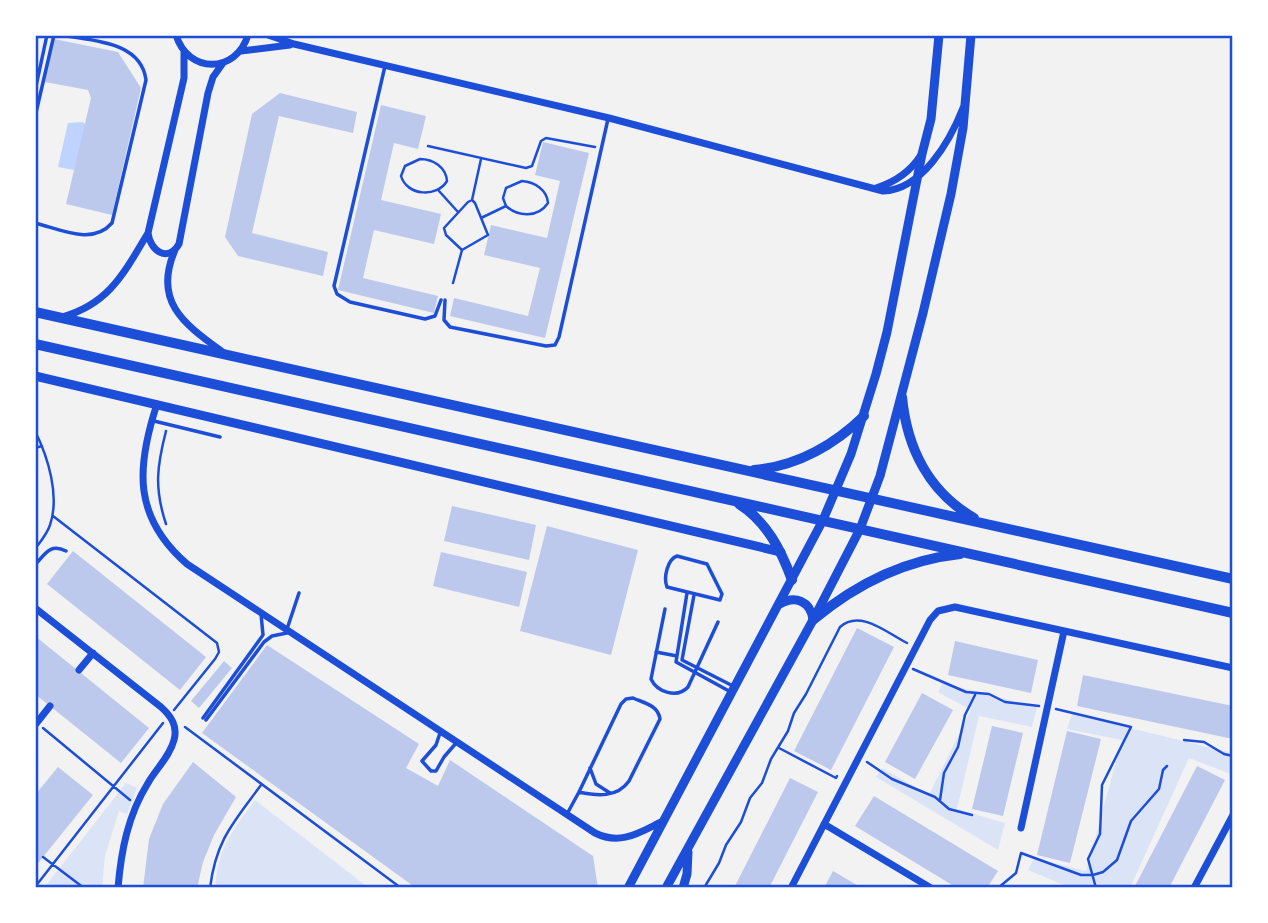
<svg xmlns="http://www.w3.org/2000/svg" width="1268" height="923" font-family="Quicksand,sans-serif">
<rect width="100%" height="100%" fill="#f2f2f2"/>
<path fill="#dbe4f7" d="M943,683L1037,707L1032,727L979,716L957,809L1005,823L998,850L876,777L882,768L929,795L971,710L938,692Z
M1072,714L1233,753V775L1189,758L1130,888H1071L1028,870L1034,858L1086,871L1122,740L1067,729Z
M126,783L137,788L127,814L119,811L105,856L102,888H44Z
M255,800L369,888H215C218,848 232,831 255,800Z"/>
<path fill="#bfd3fe" d="M83,122L91,131L83,142L74,170L58,167L68,123Z"/>
<path fill="#bdc9ec" d="M54,39L118,52L141,88L112,215L66,204L91,98L88,90L45,82Z
M280,93L357,112L353,133L279,116L252,233L328,252L323,276L238,256L225,237L252,114Z
M381,105L426,116L418,149L394,143L381,200L441,214L434,244L374,230L363,278L438,296L434,313L338,290Z
M543,142L589,153L545,338L450,316L454,298L528,316L540,268L484,255L491,225L547,238L560,181L535,175Z
M452,506L536,525L529,560L444,541Z
M547,526L638,550L611,655L520,631Z
M73,551L206,657L180,690L47,584Z
M441,552L527,572L519,607L433,586Z
M857,628L894,647L831,770L794,751Z
M35,636L149,728L121,763L35,694Z
M955,641L1038,660L1031,693L948,675Z
M267,645L419,744L406,768L438,786L450,760L593,856L598,888H416L202,733Z
M224,661L232,668L199,708L191,701Z
M1083,675L1233,706V739L1077,706Z
M922,693L953,710L915,779L885,762Z
M992,726L1023,733L1003,816L972,809Z
M1067,731L1101,739L1070,863L1037,855Z
M193,762L236,797L214,835L203,862L197,888H143L149,839L163,804Z
M1197,766L1225,780L1169,888H1134Z
M58,767L93,795L35,867V795Z
M790,778L818,792L769,888H734Z
M874,796L998,871L987,888H957L855,826Z
M833,871L862,888H824Z"/>
<g fill="none" stroke-linecap="round" stroke-linejoin="round">
<path stroke="#1d4ed8" stroke-width="2.5" d="M428,146L526,168L532,166L541,141L546,138L595,147
M420,159C433,159 446,167 447,181C437,198 407,196 401,176L405,166Z
M522,181C535,182 547,190 548,203C538,218 518,217 506,206L503,198L506,188Z
M439,191L458,212
M472,200L475,203L488,235L462,250L446,235L444,228L468,202Z
M472,200L481,159
M481,218L506,206
M453,283L462,250
M35,431C48,457 60,496 50,525C47,534 41,541 35,549
M166,431C157,466 154,488 166,524
M35,448L42,446
M53,516L217,643L219,652L215,659L174,710
M913,669L966,692L989,694L1005,702L1039,706
M1056,709L1131,727L1102,785L1100,834L1088,859L1096,888
M185,727L401,888
M43,728L130,800
M1184,740L1204,742L1224,754L1233,756
M779,748L836,778L837,776
M867,762L892,779L935,797L949,809L972,815
M940,800L944,773L958,747L965,715L975,695
M43,857L84,888
M35,887L163,723
M210,888C216,840 233,823 261,785
M704,888L719,863L726,845L741,822L750,798L762,783L771,759L788,731L794,713L806,694L840,627C860,609 887,633 907,643
M998,888L1016,873L1021,853L1081,875H1093L1103,872L1117,860L1131,821L1159,789L1163,770L1167,766"/>
<path stroke="#1d4ed8" stroke-width="3.5" d="M35,41L37,35
M385,66L334,286L337,294L350,302L425,319L435,316L441,300
M35,91L47,35
M35,117L54,35
M35,223C60,229 92,246 112,223L146,80C141,41 92,41 61,35
M445,300L444,320L450,327L546,346L555,345L559,337L608,119
M154,421L220,437
M677,556L707,564L722,594L720,600L667,587C663,577 668,559 677,556Z
M35,565C45,554 50,543 66,551
M687,593L676,662L729,691
M694,595L682,660L733,686
M665,609L651,679C657,692 677,699 688,687L718,622
M287,629L299,593
M656,652L677,656
M633,698C644,703 658,705 660,719L629,781C617,798 597,796 579,792L621,704L626,699Z
M203,718L263,635L261,614
M206,720L264,642L272,636L287,633
M440,733L436,745L422,761L431,771H436L444,757L457,742
M590,768L596,784L610,793
M567,814L579,792"/>
<path stroke="#1d4ed8" stroke-width="7" d="M176,35C188,74 236,74 248,35
M268,35L294,44L609,118L883,191C922,190 950,141 963,108
M241,51L290,45
M184,52V78L148,233C150,251 168,263 179,244L208,93L213,77L223,63
M876,188C896,182 910,172 921,155
M175,250C152,303 186,325 224,353
M62,317C109,304 124,273 148,233
M157,404C136,468 133,517 187,564L595,833C621,846 640,832 663,821
M35,608L161,707C171,716 178,726 174,740C170,756 156,769 148,783C128,815 121,851 118,888
M79,670L93,653
M35,725L50,706
M824,824L931,888
M1021,828L1064,631
M791,888L930,620L938,611L955,607L1233,668
M1194,888L1233,815"/>
<path stroke="#1d4ed8" stroke-width="9" d="M35,376L781,552
M780,604C795,595 810,601 813,619
M628,888L823,520L851,454L876,374L887,332L922,154L931,119L939,35
M666,888L813,620L860,529L880,476L923,313L951,194L963,128L971,35
M683,888L687,874L688,852"/>
<path stroke="#1d4ed8" stroke-width="10" d="M35,312L1233,579
M35,344L1233,613
M902,397C907,448 929,492 974,518
M754,470C798,466 833,446 864,416
M739,504C767,522 781,550 792,580
M813,620C856,584 904,560 960,554"/>
</g>
<rect width="1268" height="923" fill="none" stroke="#ffffff" stroke-width="74"/>
<rect x="37" y="37" width="1194" height="849" fill="none" stroke="#1d4ed8" stroke-width="2.5"/>
</svg>
